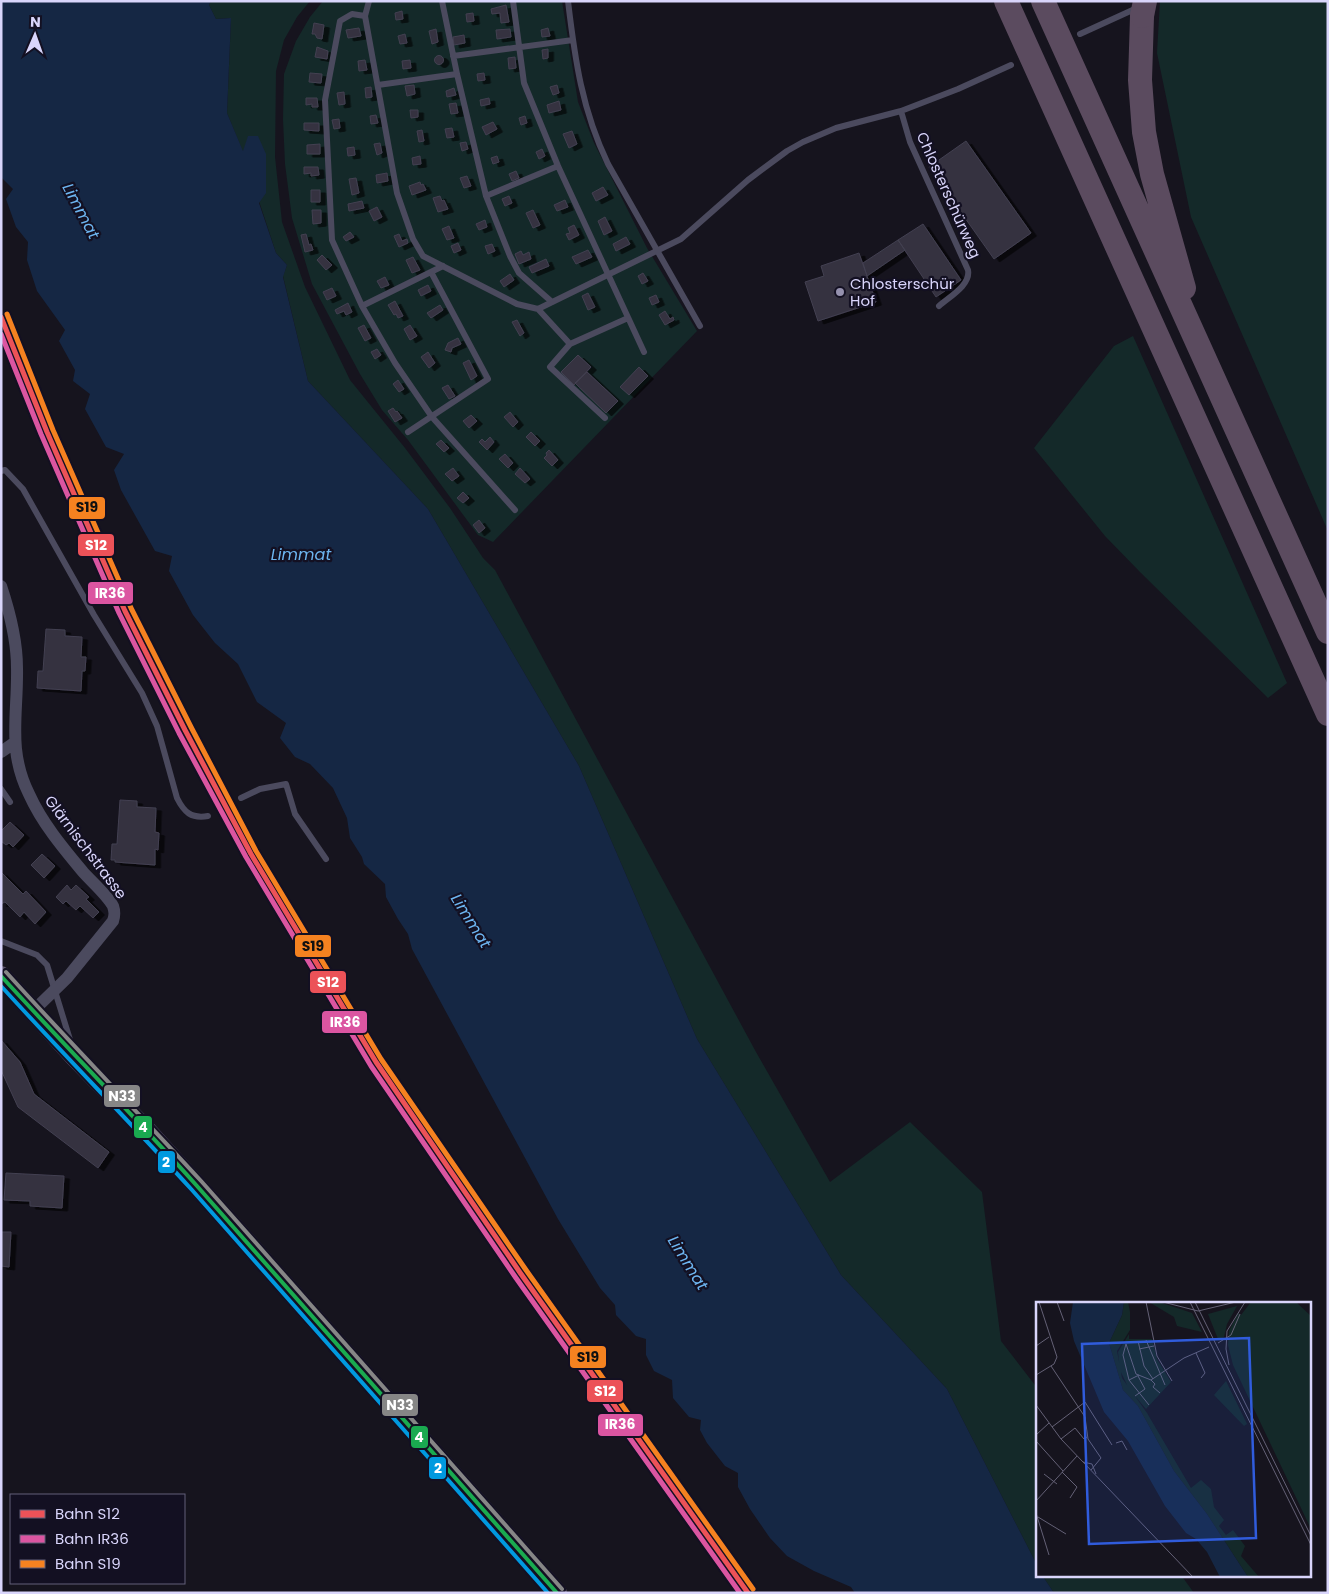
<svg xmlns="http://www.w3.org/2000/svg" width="1329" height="1594" font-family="Poppins,sans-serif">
<defs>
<filter id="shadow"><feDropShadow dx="5.5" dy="3" stdDeviation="0" flood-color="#0009"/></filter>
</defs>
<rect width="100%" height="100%" fill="#16141e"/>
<path fill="#142929" d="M211,1H310L297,17L284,40L276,71L275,157L282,222L305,287L350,380L405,448L450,508L483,558L495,570L756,1052L830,1182L910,1122L982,1192L1001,1341L1038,1389V1567L947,1389L841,1275L697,1039L579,766L428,509L308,381L283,276L287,265L276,253L243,152L227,113L231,18L216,19L209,5Z
M323,1H562L578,102L594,143L647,248L697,331L493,542L478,535L408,440L382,410L360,374L312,284L292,218L285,164L283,119L284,74L296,41L310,17Z
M1160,1H1328V531L1191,217L1157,53Z
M1133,336L1287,683L1268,698L1140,572L1105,536L1034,448L1114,346Z
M1042,1575H1181L1194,1593H1054Z"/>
<path fill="#152744" d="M1,1H211L209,5L216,19L231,18L227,113L243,151L248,136H258L266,154V193L259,203L276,253L287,265L283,277L308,381L428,509L579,766L697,1039L841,1275L947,1389L1038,1567V1575H1042L1054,1593H855L851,1587L814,1571L787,1556L770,1538L750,1509L738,1487V1473L725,1466L707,1443L700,1430L701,1420L689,1417L673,1398L672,1380L654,1371L646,1355V1339L636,1336L616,1315L615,1305L600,1288L558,1219L412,949L408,934L398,919L386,897L385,884L364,864L362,857L350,838L347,818L333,788L310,764L295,757L280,738L286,723L257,702L238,664L215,643L193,615L169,571L172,556L155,551L121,490L114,470L124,454L106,447L85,409L90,394L73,381L75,370L59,341L65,330L37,291L27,260L28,242L16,227L6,199L13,189L1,177Z"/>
<path fill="#343240" stroke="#434051" filter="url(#shadow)" d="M506,5L509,22L501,23L500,13L492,14L491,9Z
M402,11L403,19L396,20L395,13Z
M473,13L474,21L467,22L466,14Z
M314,23L324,25L322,39L317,38L315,34H312Z
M359,28L361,36L348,38L346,30Z
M548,28L550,36L542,37L541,30Z
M436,29L438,42L432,44L429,31Z
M510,29L511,37L497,39L496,30Z
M405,34L407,43L400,44L398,36Z
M464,35L465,43L454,45L453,37Z
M317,47L328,51L327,59L315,57Z
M548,49V58L543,59L542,50Z
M434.5 60a4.5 4.5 0 1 1 9 0a4.5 4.5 0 1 1-9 0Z
M515,57L516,68L509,69L508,58Z
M365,60L367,70L359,71L358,61Z
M410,60L411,68L403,69L402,61Z
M310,73L322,74L321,83L309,82Z
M484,73L485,80L478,81L477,74Z
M414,85L415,94L407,96L405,86Z
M557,85L559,93L553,95L550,87Z
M371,87L372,97L366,98L365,88Z
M454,88L456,95L447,97L446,91Z
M344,92L345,104L339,105L337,93Z
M306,98H317L318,107H312V104L306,105Z
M489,98L490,104L481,106L480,100Z
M559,101L561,110L549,113L547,105Z
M456,103L458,113L451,114L449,104Z
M410,110H418V117L411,118Z
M376,115L378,123L371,124L370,116Z
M525,116L527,123L521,125L519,118Z
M339,119L340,128L334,129L332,120Z
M493,122L497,129L486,135L482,127Z
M304,123H319V131L304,130Z
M452,128L454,137L447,138L445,129Z
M422,130L424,141L419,142L417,131Z
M572,131L577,144L569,148L563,134Z
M966,141L1031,233L994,259L929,167Z
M466,142L468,149L462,151L460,143Z
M380,143L382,153L377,155L374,144Z
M320,144V154H307V145Z
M354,147L355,155L348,156L347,148Z
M542,149L545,156L539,159L536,152Z
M420,156L421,164L413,165L412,158Z
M497,156L499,162L493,164L491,158Z
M304,167H318L319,175L311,176V173L304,174Z
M516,171L519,178L512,181L509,174Z
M387,173L388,181L377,183L376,175Z
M467,176L471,186L464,188L460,178Z
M356,178L359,193L352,195L349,179Z
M420,182L421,185L423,184L426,190L412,195L409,186Z
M603,187L608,195L596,201L592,193Z
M311,190H320V202H311Z
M440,196L442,201L444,200L448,209L438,212L433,198Z
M509,196L512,203L505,206L502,199Z
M565,200L568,207L557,211L554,205Z
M362,201L364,208L349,211L348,204Z
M377,207L382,217L374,221L369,211Z
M312,210H321V223L313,224Z
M533,210L540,225L533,228L526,213Z
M605,217L612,231L604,235L598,221Z
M485,220L487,227L479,230L476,224Z
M923,224L961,280L936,297L898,240Z
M574,225L579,235L569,240L566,234L570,233L568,228Z
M449,226L454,238L447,240L442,229Z
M350,232L354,237L346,241L343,237Z
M306,234L309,245L311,244L313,250L305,252L301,235Z
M399,234L402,241L407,239L408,243L399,247L394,236Z
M626,237L630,244L616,251L613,244Z
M898,240L905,250L867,276L863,263Z
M458,243L461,250L454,253L451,246Z
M492,244L495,251L488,254L485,246Z
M588,250L592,257L576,264L572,257Z
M521,251L523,255L529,252L531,259L519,264L515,254Z
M859,253L876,302L818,321L805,282L824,276L821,266Z
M322,255L332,265L326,270L317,260Z
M413,257L420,270L412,273L406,260Z
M546,259L549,266L532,273L529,267Z
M643,273L648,281L642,284L638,276Z
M510,274L514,280L504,287L500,281Z
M385,277L389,285L381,288L377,281Z
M428,285L431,291L421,296L418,290Z
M332,288L336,296L327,300L323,292Z
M588,293L595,307L588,310L582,296Z
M656,295L659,302L652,305L649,298Z
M395,301L403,316L398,318L396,314L394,315L388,305Z
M348,303L352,312L346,315L344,311L337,314L335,310Z
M440,305L443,310L431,318L427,313Z
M665,311L670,319L673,317L674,320L665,325L659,315Z
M517,320L524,333L520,336L512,322Z
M364,325L371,338L365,341L358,328Z
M410,325L417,336L410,340L404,329Z
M458,338L461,344L452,348L451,352L445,350L448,343Z
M377,349L381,355L375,359L371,352Z
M428,352L435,363L429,368L421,357Z
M578,355L591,367L574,385L561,372Z
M469,360L477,376L471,380L463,363Z
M639,367L648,376L629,395L620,387Z
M587,372L618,401L606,413L575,383Z
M398,380L404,389L399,392L393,384Z
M448,385L455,396L449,399L442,388Z
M393,408L396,412L397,411L402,418L395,422L388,411Z
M510,412L518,422L513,427L504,417Z
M471,415L477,421L469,428L463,421Z
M531,432L540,441L535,446L526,437Z
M490,437L494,442L487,450L479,442L482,439L485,442Z
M441,440L449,448L444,452L436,444Z
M549,450L558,460L552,466L544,458L547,455L546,453Z
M505,454L513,463L508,468L499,459Z
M453,468L459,476L452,481L445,474Z
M520,468L530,479L525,483L515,474Z
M463,492L469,498L463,503L457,498Z
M479,520L485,528L479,533L473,525Z
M46,629L65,630V636L82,637L81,657H86L85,671H82L81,691L37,688L38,671H43Z
M120,800L137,801V807L156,808L155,832L159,833L158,850L155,849V865L115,862V860H111L112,844H117Z
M10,822L24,835L13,847L9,843L6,845L1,841V831Z
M42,854L55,866L44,878L31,865Z
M1,872L23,894L26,891L46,912L35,924L24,912L20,917L5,902L1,904Z
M67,885L71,890L76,885L89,897L86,899L99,912L93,918L80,906L76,910L66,901L63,904L56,897Z
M1,1040L20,1062L34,1094L109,1152L98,1168L18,1107L1,1070Z
M6,1173L64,1176L62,1208L30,1206V1201L4,1200Z
M1,1232H11L9,1267L1,1266Z"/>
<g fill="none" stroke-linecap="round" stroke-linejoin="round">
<path stroke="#4b4a5e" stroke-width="6" d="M442,1L457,74L486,196L510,256L519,273L552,302
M513,1L524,83L558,166L644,352
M568,1C575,60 582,110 608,164L700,326
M365,16L369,1
M1080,34L1137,8
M453,56L573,40
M378,85L457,74
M901,111L910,142L968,270C971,285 949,297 939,306
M486,196L558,166
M443,266L362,306L395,363L432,417L515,510
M362,306L332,240L325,100L340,21L352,14L365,16L397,193L413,239L423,256L517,304L538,309L681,239L748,180L787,151L803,142L836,128L901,111L958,89L1011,65
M538,309L570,344L550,367L605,418
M570,344L628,318
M408,432L488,379L431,272
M1,471L5,470L23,489L94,615L142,693L157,726L177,798C184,812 191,819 208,816
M1,789L10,802
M241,798L260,789L286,784L295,814L326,859
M1,941L37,955L47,965L71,1043"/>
<path stroke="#4b4a5e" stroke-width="12" d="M1,586C10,613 17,640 17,668C18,714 7,750 29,794C42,823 63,848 83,872C92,882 107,895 113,906C115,912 115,915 113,921L67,978L33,1011
M1,752L14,743"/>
<path stroke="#5d556e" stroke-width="20" d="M1,976L74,1056L146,1130L197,1186L557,1593"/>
<path stroke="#5b4b5f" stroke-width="24" d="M1006,1L1328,714
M1043,1L1328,632
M1142,16L1140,80L1144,132L1152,174L1184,288"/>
<path stroke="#5b4b5f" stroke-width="24" d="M1142,16L1145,1"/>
<g stroke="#131022" stroke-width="8">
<path id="bus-1" d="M1,976C66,1047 133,1115 197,1186L557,1593"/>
</g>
<g stroke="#131022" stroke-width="8">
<path id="bus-2" d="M1,986C64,1055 129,1121 192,1190L548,1593"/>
</g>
<g stroke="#131022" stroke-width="8">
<path id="bus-3" d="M6,972C70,1043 137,1111 202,1182L562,1589"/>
</g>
<use href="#bus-1" stroke="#1aaa50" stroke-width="4"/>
<use href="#bus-2" stroke="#0099df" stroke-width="4"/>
<use href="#bus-3" stroke="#868686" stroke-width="4"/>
<g stroke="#131022" stroke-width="9">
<path id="rail-1" d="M1,317L47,432L125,611L185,730L251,854L376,1062L521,1274L748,1593"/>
</g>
<g stroke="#131022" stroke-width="9">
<path id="rail-2" d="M1,334L41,434L119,613L179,733L246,857L371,1066L516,1278L740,1593"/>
</g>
<g stroke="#131022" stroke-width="9">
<path id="rail-3" d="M7,314L53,430L131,608L191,727L256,851L381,1059L526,1270L753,1589"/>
</g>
<use href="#rail-1" stroke="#ec5258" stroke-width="5"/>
<use href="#rail-2" stroke="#db55a1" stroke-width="5"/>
<use href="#rail-3" stroke="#f58220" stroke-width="5"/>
</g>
<circle fill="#9591ae" stroke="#131022" stroke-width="2" cx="840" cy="292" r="5"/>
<g text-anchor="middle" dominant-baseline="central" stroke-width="4.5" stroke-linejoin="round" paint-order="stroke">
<g font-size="15" fill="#d9d5fb" stroke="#131022">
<text transform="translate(949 195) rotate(66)">Chlosterschürweg</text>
<text transform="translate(86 847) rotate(53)">Glärnischstrasse</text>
</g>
<g font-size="15" fill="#d9d5fb" stroke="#131022" text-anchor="start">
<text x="850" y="283">Chlosterschür<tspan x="850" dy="17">Hof</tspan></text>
</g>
<g font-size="16" font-style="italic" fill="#6db5f1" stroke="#131022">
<text transform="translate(81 211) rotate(62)">Limmat</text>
<text x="301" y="554">Limmat</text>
<text transform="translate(471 921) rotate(58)">Limmat</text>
<text transform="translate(688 1263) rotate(58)">Limmat</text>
</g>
</g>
<g transform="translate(1036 1302)">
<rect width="275" height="275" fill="#16141e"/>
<path d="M88,0H92L94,10V28L81,49L86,76L111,111L155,186L165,178L175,187L178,205L188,218L183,224L190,233L197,228L209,244L205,254L223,275H212L171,212L138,169L102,104L87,88L73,41L86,13ZM113,0H123L156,11L166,30L141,24L138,15ZM215,0H260L275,14V227L197,63L192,43L193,29L202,11L205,13ZM201,4L191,22L188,35L182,37L172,12ZM93,32V37H116L121,57L135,80L110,107L93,87L84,68L82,50ZM190,79L211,122L208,124L178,93Z" fill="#142929"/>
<path d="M37,0H88L86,13L73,41L87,88L102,104L138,169L171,212L212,275H184L171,250L160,237L150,231L129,204L92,139L68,110L38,39L34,21Z" fill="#152744"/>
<path fill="none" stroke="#646176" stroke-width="1" d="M21,0L28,19M110,0L121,54L136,79M127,0L162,9L200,0M154,0L275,243M159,0L275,234M110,38L129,83M102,39L108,64L117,77M182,41L195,33L204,12M0,44L13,35M103,47L118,44M160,51L169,71L165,76M193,63L190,47L191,29L209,0M15,64L49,115L52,137L65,156L55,168M0,73L18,62L21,55L3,0M103,73L93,78L113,103M93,78L87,53L90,42L100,72L115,78L148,56L173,45M115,78L119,82L117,85L124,91M99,94L109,87L102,74M0,103L25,137L157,275M16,125L49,100L76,143M0,133L13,121M25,137L39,126L48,137L51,135M0,139L27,169M80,141L86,139L91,148M47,160L56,162L60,172M26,170L41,185L34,196M8,172L21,182M0,199L41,154M0,211L13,253M2,215L30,232"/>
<path fill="#305cdc" fill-opacity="0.15" stroke="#305cdc" stroke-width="2.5" d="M213,36L220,236L53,242L46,42Z"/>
<rect width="275" height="275" fill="none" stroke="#d9d5fb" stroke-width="2.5"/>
</g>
<g stroke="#131022" stroke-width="2">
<rect x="68" y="496" width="38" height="24" rx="5" fill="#f58220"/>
<rect x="77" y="533" width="38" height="24" rx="5" fill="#ec5258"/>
<rect x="87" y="581" width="47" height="24" rx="5" fill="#db55a1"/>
<rect x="294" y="934" width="38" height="24" rx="5" fill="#f58220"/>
<rect x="309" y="970" width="38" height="24" rx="5" fill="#ec5258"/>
<rect x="321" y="1010" width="47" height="24" rx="5" fill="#db55a1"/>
<rect x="103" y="1084" width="38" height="24" rx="5" fill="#868686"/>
<rect x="133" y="1115" width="20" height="24" rx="5" fill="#1aaa50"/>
<rect x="157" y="1150" width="19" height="24" rx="5" fill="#0099df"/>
<rect x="569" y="1345" width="38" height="24" rx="5" fill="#f58220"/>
<rect x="586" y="1379" width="38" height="24" rx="5" fill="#ec5258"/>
<rect x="381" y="1393" width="38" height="24" rx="5" fill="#868686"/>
<rect x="597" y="1413" width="47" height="24" rx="5" fill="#db55a1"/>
<rect x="410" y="1425" width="19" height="24" rx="5" fill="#1aaa50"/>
<rect x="428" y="1456" width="19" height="24" rx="5" fill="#0099df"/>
</g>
<g font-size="14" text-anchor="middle" font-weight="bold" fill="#fff">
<text x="96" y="550">S12</text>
<text x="110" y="598">IR36</text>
<text x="328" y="987">S12</text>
<text x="345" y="1027">IR36</text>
<text x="122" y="1101">N33</text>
<text x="143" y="1132">4</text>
<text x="166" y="1167">2</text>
<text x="605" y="1396">S12</text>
<text x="400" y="1410">N33</text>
<text x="620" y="1429">IR36</text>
<text x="419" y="1442">4</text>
<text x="438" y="1473">2</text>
</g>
<g font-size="14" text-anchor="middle" font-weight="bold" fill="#111">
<text x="87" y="512">S19</text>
<text x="313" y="951">S19</text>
<text x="588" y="1362">S19</text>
</g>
<rect width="1329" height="1594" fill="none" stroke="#d9d5fb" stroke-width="5"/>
<rect x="10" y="1494" width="175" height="90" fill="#131022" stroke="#625f79"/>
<rect x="20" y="1510" width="25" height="8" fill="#ec5258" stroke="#625f79"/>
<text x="55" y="1519" font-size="15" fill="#d9d5fb">Bahn S12</text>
<rect x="20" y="1535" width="25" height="8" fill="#db55a1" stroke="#625f79"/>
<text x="55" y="1544" font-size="15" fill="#d9d5fb">Bahn IR36</text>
<rect x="20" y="1560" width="25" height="8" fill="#f58220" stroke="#625f79"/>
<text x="55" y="1569" font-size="15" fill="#d9d5fb">Bahn S19</text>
<g transform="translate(35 35) rotate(2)" stroke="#131022" stroke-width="4" paint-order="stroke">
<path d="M0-4L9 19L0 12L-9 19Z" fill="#d9d5fb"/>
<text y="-8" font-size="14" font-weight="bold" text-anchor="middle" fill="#d9d5fb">N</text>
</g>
</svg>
